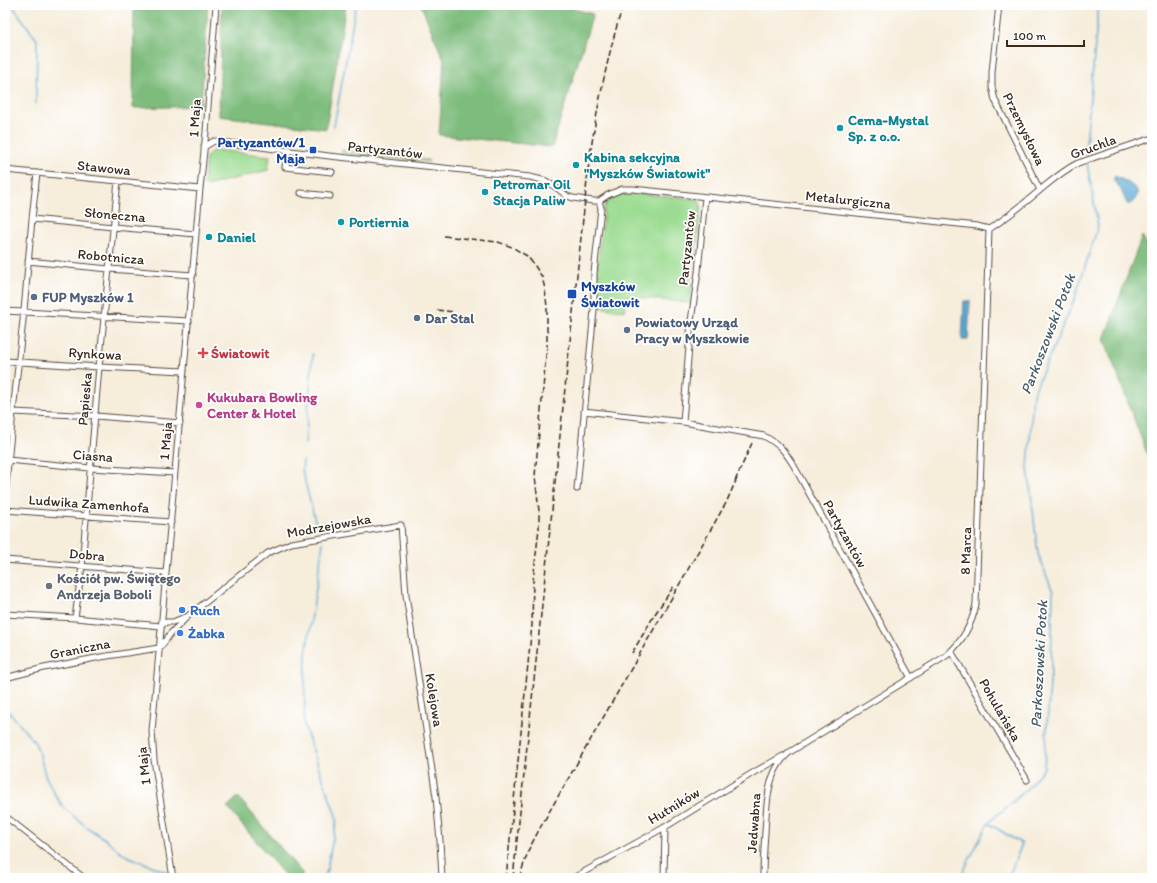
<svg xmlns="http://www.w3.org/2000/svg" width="1157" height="883" font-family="Itim,sans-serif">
<rect width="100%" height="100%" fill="#fff"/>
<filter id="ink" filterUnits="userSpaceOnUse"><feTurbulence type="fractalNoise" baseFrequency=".025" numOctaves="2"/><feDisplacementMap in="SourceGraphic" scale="8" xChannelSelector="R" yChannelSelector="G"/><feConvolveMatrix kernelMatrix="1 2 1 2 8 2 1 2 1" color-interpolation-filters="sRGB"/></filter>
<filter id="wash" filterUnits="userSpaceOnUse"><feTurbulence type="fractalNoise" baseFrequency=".012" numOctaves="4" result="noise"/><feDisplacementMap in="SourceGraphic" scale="16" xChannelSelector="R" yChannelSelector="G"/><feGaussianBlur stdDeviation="0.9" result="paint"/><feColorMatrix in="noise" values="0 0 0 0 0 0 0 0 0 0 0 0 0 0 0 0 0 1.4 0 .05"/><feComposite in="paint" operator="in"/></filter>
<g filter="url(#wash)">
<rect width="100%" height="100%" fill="#f6eddb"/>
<path fill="#9cdc92" stroke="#6c8358" d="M214,150L270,156L268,170L206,186L204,184L206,157Z
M342,150L428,160L429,162H428L342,153L341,151Z
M632,193L696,199L699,201L701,205L695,261L691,264V269H689L688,274L690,275V280L692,284L690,303L626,296L624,311L597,307V273L604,209L606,203L619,195Z"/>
<path fill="#7dbc7c" stroke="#5c734d" d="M134,5H208L201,106L133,108Z
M222,5H346L326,129L219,116Z
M421,5H559L593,14L552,147L439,135L444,61Z
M1142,236L1152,251V467L1104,339Z
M238,797L303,874L299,878H287L227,807Z"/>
<path fill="#57a7d1" stroke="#496878" d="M1115,176C1123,180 1136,185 1138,194C1135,199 1133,205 1127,204L1120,188L1114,181V178Z
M964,301H970L968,340H962Z"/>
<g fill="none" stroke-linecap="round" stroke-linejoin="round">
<path stroke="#57a7d1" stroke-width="1.5" d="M12,5L37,40L36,105
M334,126L356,5
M1085,155L1097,22V5
M305,444L313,354
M303,461L302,470L317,528
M323,543L306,654L304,725L337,819L325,878
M5,709L11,714L35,743L40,755L45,775L55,795L64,808L88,828L108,841L117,849L127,856L167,872
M988,823L1022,844L1008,878
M180,877L183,878
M960,878L988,823L1024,792L1044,768L1051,668L1053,592L1038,554L1028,468L1033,394L1075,298L1098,226L1087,163"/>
</g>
</g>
<g filter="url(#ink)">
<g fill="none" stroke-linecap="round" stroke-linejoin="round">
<g stroke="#57473a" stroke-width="7">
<path id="minor" d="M999,5L992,72V87L995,100L1040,190
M204,147L214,141L329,156L530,177L546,181L557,188L567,196L573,198L593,201H599L608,195L622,189H633L977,226L989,229
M288,151L285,167L332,172
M5,170L200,189
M301,193L330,196
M32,219L113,227L196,234
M989,229C1009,217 1027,201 1045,186C1056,177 1066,169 1078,163L1152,138
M28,261L109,269L193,275
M5,311L189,321
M5,361L99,367L184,371
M584,411L683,422L764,436C780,445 784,450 794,466L911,678
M13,412L96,416L180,423
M683,422L691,321L698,272L705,197
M8,460L90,468L175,473
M577,489L594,310V273L601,208L599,201
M5,495L13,412L24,311L32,219L37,173
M5,510L171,522
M5,560L166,573
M5,614L75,618L161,626
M75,618L82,566L99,367L118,181
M161,626L166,622H173L185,617
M951,651L1027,780
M5,678L44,668L101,657L159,648L163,644L170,634L188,616L268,553L291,543L401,525L406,595L436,797L440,841L442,878
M5,816L84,878
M173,878L154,760L152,731L200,189L206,132L216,5
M573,878L665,827L756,771L783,756
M664,878L665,827
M763,878C763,863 764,847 765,832C767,804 766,771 790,752L946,656C962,642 972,625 976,604L989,229"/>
</g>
<use href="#minor" stroke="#fff" stroke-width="5"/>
<path stroke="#3b2a1e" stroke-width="1.5" stroke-dasharray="6 3" stroke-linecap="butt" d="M444,236L498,242L512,247L527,256L535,266L542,277L545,289L547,307V345L535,476L539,511V528L533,581L532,625L506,878
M437,310L453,312
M735,481L752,443
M632,653L655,614L674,586
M513,878L589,162C597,108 607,57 623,5
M519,878L529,849L540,828L726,503L738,476"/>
</g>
</g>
<g fill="#0f9aa8" stroke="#fff" stroke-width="1.5">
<circle cx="840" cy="128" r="4"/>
<circle cx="576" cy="165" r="4"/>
<circle cx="485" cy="192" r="4"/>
<circle cx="341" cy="222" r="4"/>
<circle cx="209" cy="237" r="4"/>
</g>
<g fill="#1a4fb4" stroke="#fff" stroke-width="1.5">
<rect x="309" y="146" width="8" height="8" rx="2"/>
<rect x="567" y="289" width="10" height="10" rx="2"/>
</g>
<g fill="#5c6f8a" stroke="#fff" stroke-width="1.5">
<circle cx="34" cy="297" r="4"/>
<circle cx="417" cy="318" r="4"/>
<circle cx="627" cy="330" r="4"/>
</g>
<path fill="#e0444e" stroke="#fff" stroke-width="1.5" d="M201 347h4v4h4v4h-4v4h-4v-4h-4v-4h4z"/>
<circle fill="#d1479c" stroke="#fff" stroke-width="1.5" cx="199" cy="405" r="4"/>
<circle fill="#6b7280" stroke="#fff" stroke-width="1.5" cx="49" cy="586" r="4"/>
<g fill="#3f7fe0" stroke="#fff" stroke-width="1.5">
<circle cx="182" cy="610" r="4"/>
<circle cx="180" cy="633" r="4"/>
</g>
<g text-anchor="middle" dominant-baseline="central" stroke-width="3.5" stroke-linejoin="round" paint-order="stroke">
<g font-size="14" fill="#3b2a1e" stroke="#fff">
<text transform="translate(195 118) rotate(-86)">1 Maja</text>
<text transform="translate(1024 129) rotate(64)">Przemysłowa</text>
<text transform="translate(1093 147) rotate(-20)">Gruchla</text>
<text transform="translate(385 150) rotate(6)">Partyzantów</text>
<text transform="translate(104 168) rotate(6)">Stawowa</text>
<text transform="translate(848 200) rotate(6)">Metalurgiczna</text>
<text transform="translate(115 215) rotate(5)">Słoneczna</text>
<text transform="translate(687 248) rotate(-84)">Partyzantów</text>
<text transform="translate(111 257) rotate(5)">Robotnicza</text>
<text transform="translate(95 354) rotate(3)">Rynkowa</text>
<text transform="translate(85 399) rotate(-85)">Papieska</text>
<text transform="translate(166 441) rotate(-85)">1 Maja</text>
<text transform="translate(93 456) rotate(4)">Ciasna</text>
<text transform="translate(89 504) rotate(4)">Ludwika Zamenhofa</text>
<text transform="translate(329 526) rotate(-10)">Modrzejowska</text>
<text transform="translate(845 534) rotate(61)">Partyzantów</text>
<text transform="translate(966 551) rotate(-88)">8 Marca</text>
<text transform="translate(87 555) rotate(5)">Dobra</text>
<text transform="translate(80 649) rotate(-11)">Graniczna</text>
<text transform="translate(434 700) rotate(81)">Kolejowa</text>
<text transform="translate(1000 710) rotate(60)">Pohulańska</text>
<text transform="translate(144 766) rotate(-97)">1 Maja</text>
<text transform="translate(674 806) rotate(-31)">Hutników</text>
<text transform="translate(754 823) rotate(-86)">Jedwabna</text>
</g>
<g font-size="14" font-weight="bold" fill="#0d838f" stroke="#fff" text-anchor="start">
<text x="848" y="120">Cema-Mystal<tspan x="848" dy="16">Sp. z o.o.</tspan></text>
<text x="584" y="157">Kabina sekcyjna<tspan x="584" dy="16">"Myszków Światowit"</tspan></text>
<text x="493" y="184">Petromar Oil<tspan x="493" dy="16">Stacja Paliw</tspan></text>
<text x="349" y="222">Portiernia</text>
<text x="217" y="237">Daniel</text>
</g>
<g font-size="14" font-weight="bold" fill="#164399" stroke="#fff" text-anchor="end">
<text x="305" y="142">Partyzantów/1<tspan x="305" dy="16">Maja</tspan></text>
<text x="581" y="286" text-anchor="start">Myszków<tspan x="581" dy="16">Światowit</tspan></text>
</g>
<g font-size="14" font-weight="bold" fill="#4e5e75" stroke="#fff" text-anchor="start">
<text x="42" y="297">FUP Myszków 1</text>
<text x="425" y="318">Dar Stal</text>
<text x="635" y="322">Powiatowy Urząd<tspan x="635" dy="16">Pracy w Myszkowie</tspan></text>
</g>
<g font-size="14" font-weight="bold" fill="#be3a42" stroke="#fff" text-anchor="start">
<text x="211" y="353">Światowit</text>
</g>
<g font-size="14" font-weight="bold" fill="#b23c85" stroke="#fff" text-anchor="start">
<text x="207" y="397">Kukubara Bowling<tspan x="207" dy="16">Center &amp; Hotel</tspan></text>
</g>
<g font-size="14" font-weight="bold" fill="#5b616d" stroke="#fff" text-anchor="start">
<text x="57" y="578">Kościół pw. Świętego<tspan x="57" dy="16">Andrzeja Boboli</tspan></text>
</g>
<g font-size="14" font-weight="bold" fill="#366cbe" stroke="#fff" text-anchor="start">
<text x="190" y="610">Ruch</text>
<text x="188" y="633">Żabka</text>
</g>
<g font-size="15" font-style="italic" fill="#465c66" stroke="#fff">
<text transform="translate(1048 334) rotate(-69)">Parkoszowski Potok</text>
<text transform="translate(1039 664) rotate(-87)">Parkoszowski Potok</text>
</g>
</g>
<rect width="1157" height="883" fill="none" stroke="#fff" stroke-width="20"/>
<path d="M1007 40v6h77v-6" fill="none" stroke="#3b2a1e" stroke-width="2"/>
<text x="1013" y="40" font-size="12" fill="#3b2a1e" stroke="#ffffff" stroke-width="3" paint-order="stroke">100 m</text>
</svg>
